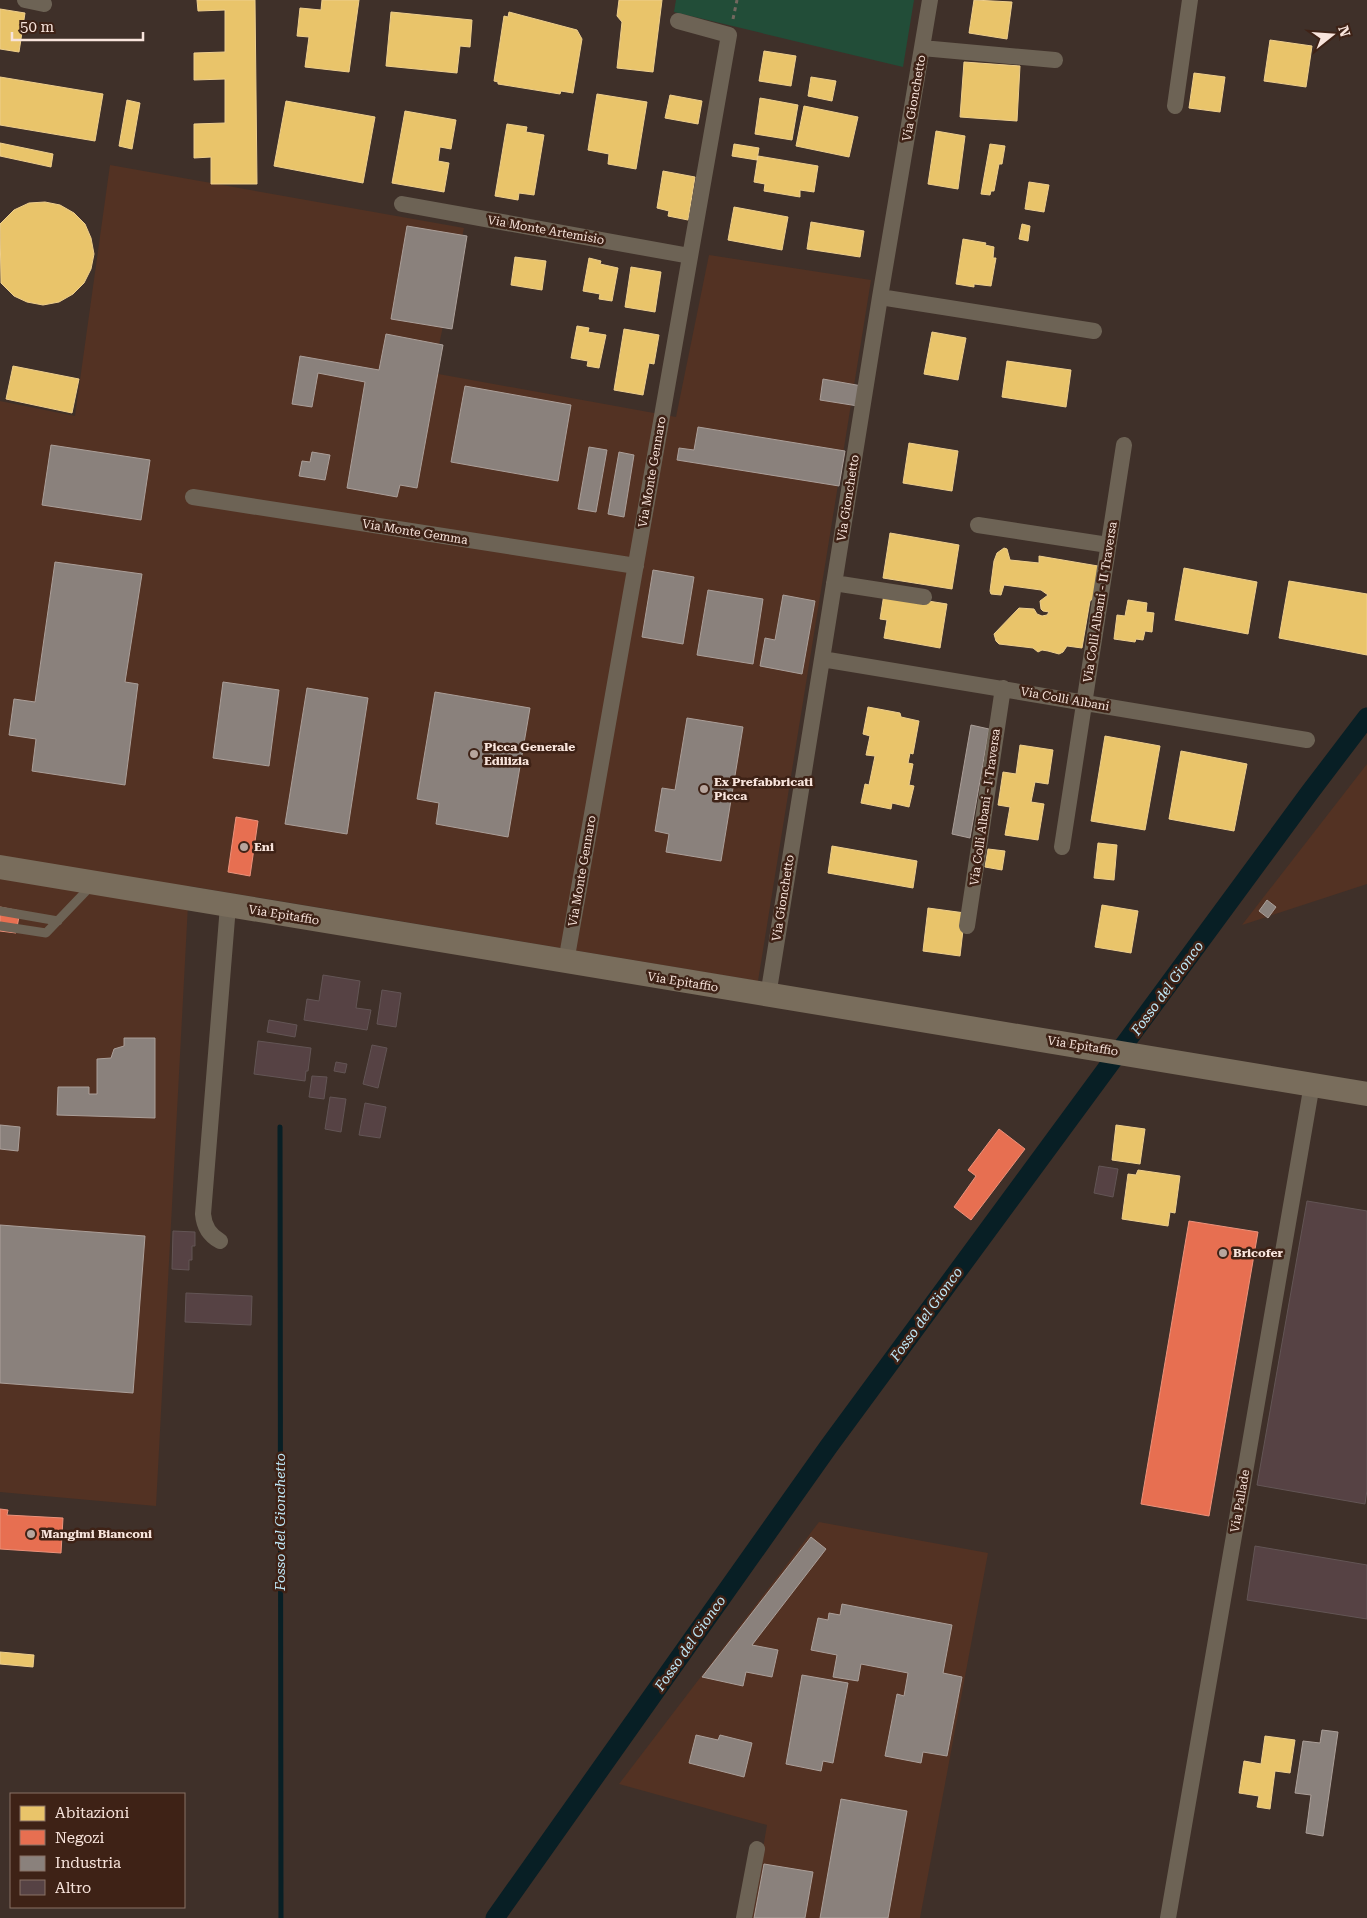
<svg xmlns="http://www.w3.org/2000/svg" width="1367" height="1918" font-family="'Roboto Serif',serif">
<rect width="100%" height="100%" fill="#3f3029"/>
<path fill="#533223" d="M110,165L464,228L433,373L676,417L709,255L871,280L758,981L189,886L156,1506L0,1492V401L75,416Z
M1367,764V884L1242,925Z
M819,1522L988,1553L920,1918H751L767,1825L619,1784Z"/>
<path fill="#224d38" d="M676,0H914L903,67L674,12Z"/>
<path fill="#e9c46a" stroke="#eece8c" d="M197,0H255L257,184H211V157L194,158V124L225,123V79L194,80V53L225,52V10L198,11Z
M322,0H359L349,72L305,67L309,37L297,36L300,8L321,10Z
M619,0H662L653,72L617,68L622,22L617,16Z
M974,0L1012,2L1007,39L969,33Z
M0,9L25,13L19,52L0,49Z
M391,12L472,20L470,47L460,46L457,73L386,66Z
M509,12L577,30L582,39L573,93L561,91L560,94L498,84V82L494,81L504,16L508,17Z
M1270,40L1312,46L1306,87L1264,81Z
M764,51L796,56L791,86L759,81Z
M964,62L1020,66L1017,121L960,117Z
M1194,73L1225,77L1220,112L1189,108Z
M0,77L103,94L95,141L0,125Z
M811,77L836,81L832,101L808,96Z
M597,94L647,102L636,169L608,164L609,154L588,150Z
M670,95L702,101L698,124L665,118Z
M760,98L798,105L792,140L755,134Z
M127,100L140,103L132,149L119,146Z
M286,101L375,117L363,183L274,166Z
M804,106L858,117L849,157L796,146Z
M405,111L456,120L451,149L440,147L438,161L449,163L444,192L392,183Z
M507,124L527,127L526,132L544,135L534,195L519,193L518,200L495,196Z
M936,131L965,136L958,189L928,184Z
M0,143L53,154L51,167L0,156Z
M734,144L759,148L757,160L732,156Z
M990,144L1005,146L1002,164H999L994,191H991L990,195L981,194Z
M758,156L818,166L814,192L800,190V197L764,191L765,184L754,182Z
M663,171L695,177L688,220L668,216L669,211L657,208Z
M1029,182L1049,185L1044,212L1025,209Z
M45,202L60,205L74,213L85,224L91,238L94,254L91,269L84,283L73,294L59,302L43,305L27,302L14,296L1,283L0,224L14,210L29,203Z
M734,207L788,217L782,250L728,240Z
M811,222L864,231L860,257L807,249Z
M1022,224L1030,226L1028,241L1019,239Z
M963,239L986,243L985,245L994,247L993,258H996L991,286L974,284V287L956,284Z
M515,257L546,261L542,290L511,285Z
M589,258L601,261L600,264L618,268L612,301L599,299L600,294L583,291Z
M631,267L661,272L655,312L625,307Z
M577,326L589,328L588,332L606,335L599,368L587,366L588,361L571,358Z
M624,329L659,335L654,364L649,363L643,395L614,390Z
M932,332L966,338L958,380L924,374Z
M1007,361L1071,370L1066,407L1002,397Z
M13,366L79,379L72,413L6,399Z
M909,443L958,451L952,491L903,483Z
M890,533L959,545L952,589L883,578Z
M1004,548L1007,549L1010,560L1039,563V556L1098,566L1094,598L1090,601L1082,648L1067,646L1063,652L1059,654L1048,651L1042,650L1038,652L1033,648L999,644L996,641L994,634L1019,608L1034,609L1037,614L1042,616L1047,615L1049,612L1043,611L1041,609L1040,601L1048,595L1041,590L1004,585L1001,595L991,594L990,591L994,561L997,553Z
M1184,568L1257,582L1248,634L1175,620Z
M1289,581L1367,594V655L1279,638Z
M884,594L947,604L940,648L884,638L887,620L880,619Z
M1128,600L1147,603L1146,612L1154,613L1152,632L1145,631L1143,640L1136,639L1135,642L1114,639L1117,615L1125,616Z
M868,707L900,713L901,717L919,721L913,754L910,753L908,763L913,764L909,785L914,786L909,807L892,803L891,809L861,803L865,784L869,785L875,756L866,755L870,736L863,734Z
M1105,736L1160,746L1145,830L1091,821Z
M1020,745L1053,750L1048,784L1035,782L1031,802L1044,804L1038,840L1005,835L1010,807L998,805L1003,772L1016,774Z
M1181,751L1247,764L1234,831L1169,819Z
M1098,843L1117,845L1114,880L1094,878Z
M832,846L917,861L913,888L828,873Z
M988,849L1005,851L1002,870L985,867Z
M1102,905L1138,911L1131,953L1095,947Z
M928,908L965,913L960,956L923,951Z
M1116,1125L1145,1129L1140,1164L1112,1160Z
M1138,1170L1180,1176L1175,1213L1170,1212L1168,1226L1122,1219L1128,1174L1136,1175Z
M0,1652L34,1655L33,1667L0,1664Z
M1265,1736L1295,1740L1290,1773L1275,1771L1270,1809L1257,1807L1259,1796L1239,1793L1244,1761L1261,1764Z"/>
<path fill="#e76f51" stroke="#ec927b" d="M236,817L258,821L250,876L228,872Z
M0,907L20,911L16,933L0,931Z
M999,1129L1025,1149L971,1220L954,1207L976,1176L968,1170Z
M1189,1221L1258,1232L1209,1516L1141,1504Z
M0,1509L8,1510L7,1515L63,1518L61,1553L0,1549Z"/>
<path fill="#8a817c" stroke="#ab9f99" d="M407,226L467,236L452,329L391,319Z
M386,334L443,345L417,488L400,485L397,497L347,488L365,382L318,373L312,407L292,404L300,356L379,370Z
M823,379L862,386L858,406L820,400Z
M465,386L571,405L558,481L451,462Z
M698,427L845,451L839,486L677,460L679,448L694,450Z
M51,445L150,460L141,520L42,505Z
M589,447L607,450L596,512L578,509Z
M312,452L330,455L325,480L299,476L302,461L310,462Z
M619,452L634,455L624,517L608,514Z
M55,562L142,574L125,682L138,684L125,785L32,771L36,739L9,735L14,699L35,702Z
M653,570L694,577L683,644L642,637Z
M708,590L763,599L753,664L697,655Z
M783,595L815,601L802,674L760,666L765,638L775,640Z
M223,682L279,690L269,766L213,758Z
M307,688L368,698L347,834L285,824Z
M435,692L530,708L508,837L436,824L439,803L417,799Z
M687,718L743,727L721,861L666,852L669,834L655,831L662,788L675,790Z
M971,725L989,729L970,838L952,834Z
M1267,900L1276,907L1268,918L1259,911Z
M124,1038H155V1118L57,1115L58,1087H89V1094H97V1059L111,1058L114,1049L124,1046Z
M0,1125L20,1127L18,1151L0,1149Z
M0,1225L145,1236L133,1393L0,1383Z
M811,1537L826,1549L752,1645L778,1650L772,1677L746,1672L743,1686L702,1677Z
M842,1604L952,1625L943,1673L962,1677L947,1756L923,1752L921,1763L885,1756L897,1694L904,1696L908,1673L861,1664L858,1681L833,1677L837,1655L811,1650L818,1618L828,1620L829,1613L840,1615Z
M802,1675L848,1683L833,1763L823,1761L821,1771L786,1764Z
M1322,1730L1338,1732L1323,1836L1306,1833L1311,1795L1295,1793L1303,1741L1320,1743Z
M696,1735L718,1740L720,1735L752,1743L744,1777L689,1763Z
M841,1799L907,1811L888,1918H820Z
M764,1864L813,1872L805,1918H754Z"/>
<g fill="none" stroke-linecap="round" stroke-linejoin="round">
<path stroke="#081f25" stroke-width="5" d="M280,1127L281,1918"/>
<path stroke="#081f25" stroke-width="19" d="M495,1918L829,1446L1310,792L1367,717"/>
</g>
<path fill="#564244" stroke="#635555" d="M323,975L360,981L356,1008L371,1010L367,1030L304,1020L307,999L319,1001Z
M382,990L401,993L396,1027L377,1024Z
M269,1020L297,1025L295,1037L267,1032Z
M258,1041L311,1048L308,1071H306L305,1081L254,1074Z
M372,1045L387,1048L378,1088L363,1084Z
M336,1062L347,1064L345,1073L334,1071Z
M312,1076L327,1077L324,1099L309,1097Z
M330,1097L346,1099L341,1132L325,1129Z
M365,1103L386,1107L380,1138L359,1135Z
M1099,1166L1118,1169L1113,1197L1094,1193Z
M1307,1201L1367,1211V1490L1365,1504L1257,1485Z
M173,1231L195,1232V1246H192V1260H189V1270L172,1269Z
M186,1293L252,1296L251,1325L185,1322Z
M1255,1546L1367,1565V1619L1247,1600Z"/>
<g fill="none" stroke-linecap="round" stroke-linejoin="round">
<path stroke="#72685f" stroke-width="3" stroke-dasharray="4 4" stroke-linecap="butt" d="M733,19L737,0"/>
<path stroke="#6d6355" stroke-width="9" d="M0,911L58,921
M0,926L46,933L91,886"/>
<path stroke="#6d6355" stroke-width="16" d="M25,0L44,4
M922,48L1055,60
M1175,106L1190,0
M402,204L690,256
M880,297L1094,331
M193,497L636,566
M978,525L1108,545
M834,583L924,597
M822,659L1307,740
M1062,847L1124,445
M967,926L1003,688
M566,962L729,35L678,21
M768,996L880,297L930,0
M220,1241C209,1235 204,1226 203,1214L228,906
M744,1918L757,1849
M1168,1918L1312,1084"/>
<path stroke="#796d5c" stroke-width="24" d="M0,867L1367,1094"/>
</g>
<g fill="#b7a59d" stroke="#3e2216" stroke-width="2">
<circle cx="474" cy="754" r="5"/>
<circle cx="704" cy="789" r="5"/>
<circle cx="244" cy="847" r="5"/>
<circle cx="1223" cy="1253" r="5"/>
<circle cx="31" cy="1534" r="5"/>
</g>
<g text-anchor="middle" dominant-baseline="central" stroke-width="5" stroke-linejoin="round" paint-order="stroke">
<g font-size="12" fill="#f8e4dc" stroke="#3e2216">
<text transform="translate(914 98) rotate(-80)">Via Gionchetto</text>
<text transform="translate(546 230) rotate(10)">Via Monte Artemisio</text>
<text transform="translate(652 472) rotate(-80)">Via Monte Gennaro</text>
<text transform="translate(848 498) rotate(-81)">Via Gionchetto</text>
<text transform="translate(415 532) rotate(9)">Via Monte Gemma</text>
<text transform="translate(1100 602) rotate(-81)">Via Colli Albani - II Traversa</text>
<text transform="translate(1065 699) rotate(10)">Via Colli Albani</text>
<text transform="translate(985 807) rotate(-82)">Via Colli Albani - I Traversa</text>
<text transform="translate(582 871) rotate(-80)">Via Monte Gennaro</text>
<text transform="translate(783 898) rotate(-81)">Via Gionchetto</text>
<text transform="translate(284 915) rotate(9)">Via Epitaffio</text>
<text transform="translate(683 982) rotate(9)">Via Epitaffio</text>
<text transform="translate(1083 1046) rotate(9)">Via Epitaffio</text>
<text transform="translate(1240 1501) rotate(-80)">Via Pallade</text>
</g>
<g font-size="12" font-weight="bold" fill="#f8e4dc" stroke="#3e2216" text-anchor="start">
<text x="484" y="747">Picca Generale<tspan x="484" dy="14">Edilizia</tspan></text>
<text x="714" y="782">Ex Prefabbricati<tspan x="714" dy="14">Picca</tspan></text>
<text x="254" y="847">Eni</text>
<text x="1233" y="1253">Bricofer</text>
<text x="41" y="1534">Mangimi Bianconi</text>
</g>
<g font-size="14" font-style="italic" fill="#bfe8f8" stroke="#3e2216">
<text transform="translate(1167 988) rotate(-54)">Fosso del Gionco</text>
<text transform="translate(926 1314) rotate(-54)">Fosso del Gionco</text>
<text transform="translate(280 1522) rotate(-90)">Fosso del Gionchetto</text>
<text transform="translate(690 1643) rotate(-55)">Fosso del Gionco</text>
</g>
</g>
<rect x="10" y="1793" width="175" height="115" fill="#3e2216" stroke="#887065"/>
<rect x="20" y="1806" width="25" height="15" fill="#e9c46a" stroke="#887065"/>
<text x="55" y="1818" font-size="15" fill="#f8e4dc">Abitazioni</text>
<rect x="20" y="1830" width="25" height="15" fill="#e76f51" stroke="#887065"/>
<text x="55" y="1843" font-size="15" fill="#f8e4dc">Negozi</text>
<rect x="20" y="1856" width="25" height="15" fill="#8a817c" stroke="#887065"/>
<text x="55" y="1868" font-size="15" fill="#f8e4dc">Industria</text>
<rect x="20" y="1880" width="25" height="15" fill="#564244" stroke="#887065"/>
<text x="55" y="1893" font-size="15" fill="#f8e4dc">Altro</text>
<g transform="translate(1332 35) rotate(73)" stroke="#3e2216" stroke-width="4" paint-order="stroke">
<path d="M0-4L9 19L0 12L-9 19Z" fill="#f8e4dc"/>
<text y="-8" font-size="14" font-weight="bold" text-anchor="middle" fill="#f8e4dc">N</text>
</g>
<path d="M12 32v8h131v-8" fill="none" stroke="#f8e4dc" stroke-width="2.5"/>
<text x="20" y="32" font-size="15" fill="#f8e4dc" stroke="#3e2216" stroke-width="4" paint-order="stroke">50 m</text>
</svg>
